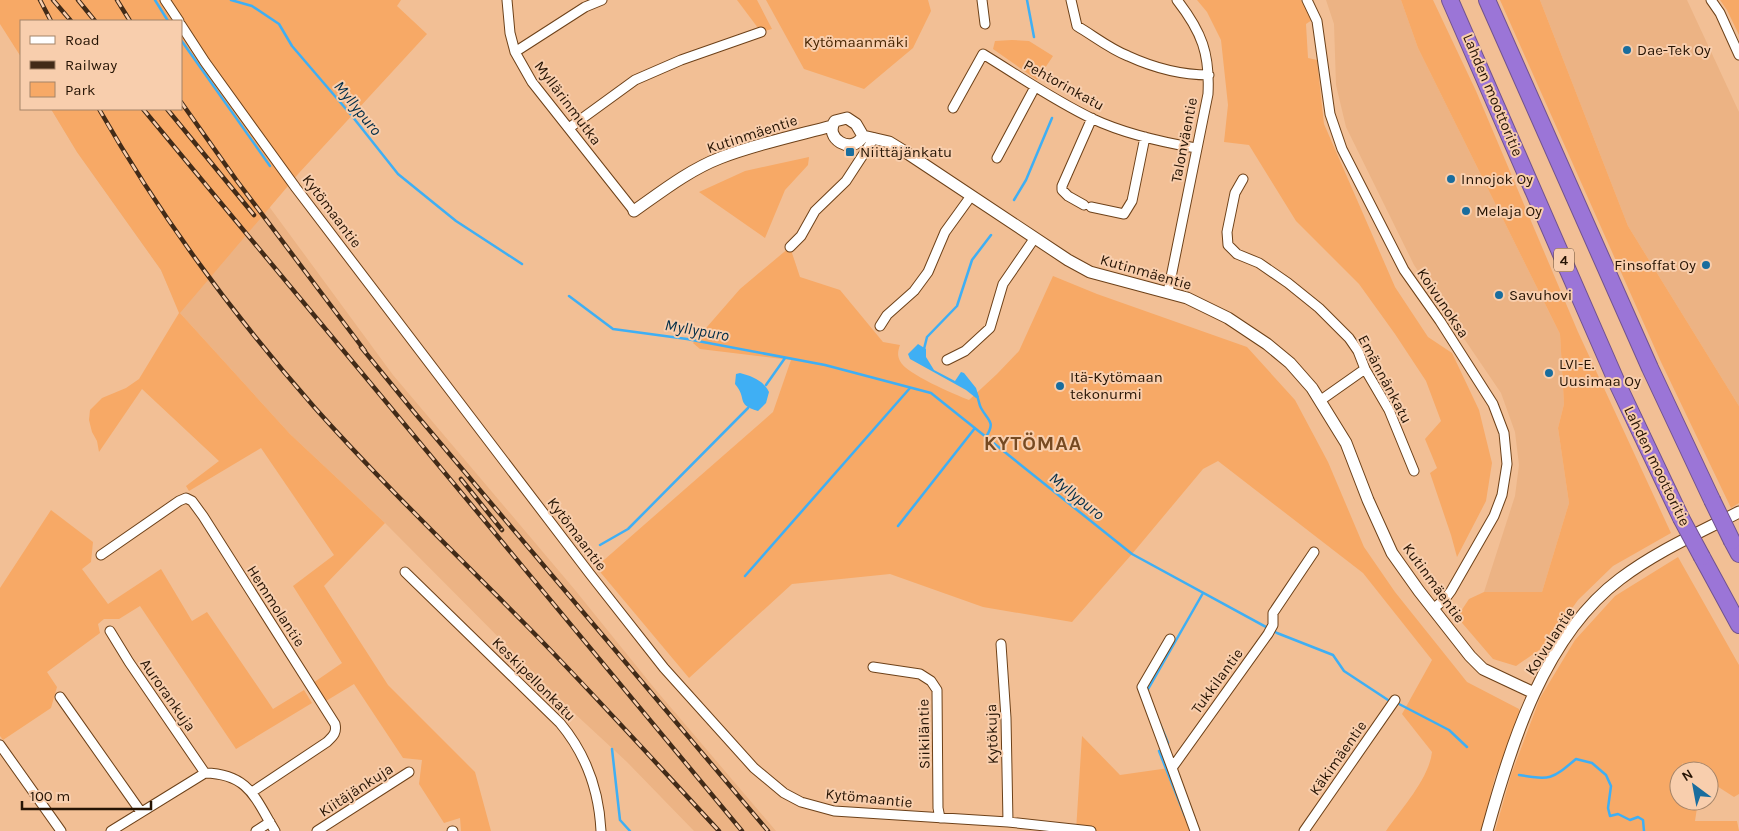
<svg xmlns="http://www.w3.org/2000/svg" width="1739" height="831" font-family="Karla,sans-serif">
<rect width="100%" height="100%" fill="#f2bf95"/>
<path fill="#ecb384" d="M1326,0H1401L1418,48L1560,334L1564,404L1558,428L1569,503L1542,592H1484L1515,496L1519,465L1515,432L1501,393L1414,265L1346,127L1336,85L1334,24Z
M1540,0H1687L1739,112V406L1628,226Z
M196,107L393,375L575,590L655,689L776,831H694L627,762L573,712L385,523L290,434L180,313L161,270L77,152L51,109H181Z"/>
<path fill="#f7a966" d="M0,0H401L397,6L427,34L299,173L180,313L290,434L385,523L324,586L388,685L475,772L491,831H461L460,818L444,823L419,784L422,760L403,758L354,684L326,701L313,683L342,663L293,586L334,555L261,448L189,491L186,486L219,461L142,389L99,452L97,441L92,432L89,420L90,410L102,398L126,388L139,379L179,313L161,270L77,152L51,109H181V21H21V57L0,24Z
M737,0H757L772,29L761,32Z
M766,0H928L931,11L913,48L864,89L804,69Z
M1197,0H1301L1312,20L1306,24L1308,58L1317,60L1324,124L1395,287L1428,337L1452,353L1479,410L1492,463L1486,501L1457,557L1451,535L1430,473L1437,468L1425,439L1441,421L1426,381L1395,334L1359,284L1296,221L1249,145L1224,142L1228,105L1221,40L1207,12Z
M1401,0H1433L1476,91L1578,332L1671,533L1613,566L1578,600L1545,646L1516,666L1493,659L1457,617L1469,599L1484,592H1542L1569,503L1558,428L1564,404L1560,334L1418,48Z
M1500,0H1540L1628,226L1739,406V503L1731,508L1661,362Z
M1720,0H1739V35L1727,10Z
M1012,40L1029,41L1053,56L1037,80L993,49L995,41Z
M809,157L808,165L785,190L765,238L699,192L745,171Z
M790,247L800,277L840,290L883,342L900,345C898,351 897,355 900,361C906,374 954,394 969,400L997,374L1019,351L1053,276L1097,294L1247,347L1295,400L1328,462L1364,547L1395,592L1467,682L1519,709L1520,715L1495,777L1481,831H1386C1401,809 1429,779 1432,752L1402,714L1432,660L1363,573L1218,461L1203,469L1132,554L1072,622L983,607L890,574L792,584L689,678L596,567L773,412L791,360L700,349L693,343L740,289Z
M51,510L93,542L91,562L82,569L108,604L161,569L192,621L207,612L273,709L304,690L312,703L236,749L140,606L119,619H104L98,624L100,633L47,672L57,687L51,708L3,740L0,736V588Z
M1678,557L1739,665V794L1734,797L1709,781V771H1694L1682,763L1685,771H1679V801H1698L1695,821H1737L1739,831H1495L1511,775L1540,698L1575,640L1615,596Z
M1082,736L1120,775L1169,768L1189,831H1076Z"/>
<path fill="#3faff4" d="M918,344L926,349V357L934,370L955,381L961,372L964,373L976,388L979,397L976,398L966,390L910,359L908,354Z
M740,373C752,376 764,381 769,392L766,403L758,411C735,404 748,399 735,384L736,374Z"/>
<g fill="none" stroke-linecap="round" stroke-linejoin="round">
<path stroke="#3faff4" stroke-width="2.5" d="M155,0L168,21
M231,0L252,6L279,24L292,46L352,116L398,174L456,221L522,264
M1027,0L1034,37
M181,40L270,166
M1014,200L1026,180L1052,118
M569,296L613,329L687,339L825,365L931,393L1132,554L1277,633L1333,655L1344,671L1388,700
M924,349L927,337L957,306L972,260L991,235
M766,385L785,358
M977,396C979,400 979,405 981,408C988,421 996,421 986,437
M898,526L975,428
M600,545L628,529L748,408
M745,576L910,388
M1147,691L1203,593
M1399,704L1449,730L1467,747
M1160,724L1168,743
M612,749L620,820L630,831
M1159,751L1185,816
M1519,775C1551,780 1551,780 1576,759L1592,763L1606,775L1611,786L1608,808L1610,816L1618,814L1630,820L1638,817L1643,820L1644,831"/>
<g stroke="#6d4119" stroke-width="11">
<path id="minor" d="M165,0L179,21
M507,0L510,33L515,52L532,82L634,211
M982,0L985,24
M1071,0L1077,26C1094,36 1110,49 1128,56C1152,67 1182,75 1209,75
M1307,0L1317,21L1330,114L1342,149L1404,270L1440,321L1493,404L1504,433L1507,464L1502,495L1494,516L1451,591L1445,599L1433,609
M1711,0L1720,13L1739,55
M181,25L205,62L296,188L590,574L664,668L754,768L784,793L801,802L834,811L1008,822L1091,831
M515,52L585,7L602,0
M953,108L983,54C1019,76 1055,101 1093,119C1125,134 1161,142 1196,148
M569,128L635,80L681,60L761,32
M997,158L1035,87
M1243,179L1235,193L1227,232L1228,245L1237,254L1259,263L1288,283L1319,308L1349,338L1358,351L1365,369L1389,410L1414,471
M1084,205L1068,196L1062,190V186L1092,118
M1091,207L1124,214L1132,201L1145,137
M790,247L801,236L815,211L846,181L874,138
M1168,292L1208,94C1210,54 1202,32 1177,0
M880,326L887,315L914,291L928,272L945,232L971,196
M947,360L965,351L990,328L1003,284L1034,239
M1321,400L1365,369
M101,555L179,501L186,498L192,501L203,516L335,724C337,733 333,736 327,742L252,792
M405,572L560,723C586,754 599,790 601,831
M110,631L129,662L205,773
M1170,639L1142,687L1172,768
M1001,644L1006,718L1008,822
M873,667L920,674L931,681L937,690L938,808L940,818
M60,697L141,812
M0,745L61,831
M111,831L205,773C249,774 255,798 275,831
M256,831L270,822
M317,831L409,772
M452,831H453
M1195,831L1172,768L1268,634L1273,625V613L1314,552
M1304,831L1395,700"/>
</g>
<g stroke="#6d4119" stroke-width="13">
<path id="tertiary" d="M847,118L856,124L863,136C852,156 823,138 835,121Z
M863,136L889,142L907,153L1068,260L1090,272L1187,298L1228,318L1267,344L1290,363L1312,388L1346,443L1368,500L1392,553L1419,591L1470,656L1483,669L1534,693
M634,211C661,192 689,170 720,158C756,144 794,136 832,126
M1487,831C1511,744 1544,636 1620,579C1657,551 1699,533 1739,512"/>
</g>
<g stroke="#72538d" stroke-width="18">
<path id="motorway" d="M1450,0L1618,385L1681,518
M1487,0L1650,368L1712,500
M1732,541L1739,554
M1702,557L1739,625"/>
</g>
<use href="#minor" stroke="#fff" stroke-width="9"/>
<use href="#tertiary" stroke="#fff" stroke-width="11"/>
<use href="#motorway" stroke="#9b75d7" stroke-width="16"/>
<g stroke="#422b18" stroke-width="4.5">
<path id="rail" d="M40,0L51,21
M53,0L71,21
M78,0L95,21
M117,0L130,21
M181,102L237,181L365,351
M99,109C160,216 234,316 315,408C382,483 455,553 526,625C592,692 655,762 719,831
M143,109L742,831
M167,109L254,215
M361,347L414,412L768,831
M461,479L502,530"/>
</g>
<use href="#rail" stroke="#f8cead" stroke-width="2.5" stroke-dasharray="8" stroke-linecap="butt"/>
<g stroke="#72538d" stroke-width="18" stroke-linecap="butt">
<path id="motorway-bridge" d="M1712,500L1732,541
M1681,518L1702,557"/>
</g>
<use href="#motorway-bridge" stroke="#9b75d7" stroke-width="16"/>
</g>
<g fill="#196d9e" stroke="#f8cead" stroke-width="2">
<circle cx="1627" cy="50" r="5"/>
<rect x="845" y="147" width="10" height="10" rx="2.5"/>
<circle cx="1451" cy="179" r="5"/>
<circle cx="1466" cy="211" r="5"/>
<circle cx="1706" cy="265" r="5"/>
<circle cx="1499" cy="295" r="5"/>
<circle cx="1549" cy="373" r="5"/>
<circle cx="1060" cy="386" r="5"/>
</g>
<g text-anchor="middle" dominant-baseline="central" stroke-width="4" stroke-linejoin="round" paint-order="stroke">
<rect fill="#f8cead" stroke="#654c37" stroke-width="1" x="1554" y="248.5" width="20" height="23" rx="4"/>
<g font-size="14" font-weight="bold" fill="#261404">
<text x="1564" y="260">4</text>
</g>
<g font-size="15" fill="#492704" stroke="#f8cead">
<text x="856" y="42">Kytömaanmäki</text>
</g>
<g font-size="15" fill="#261404" stroke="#f8cead" text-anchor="start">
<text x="1637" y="50">Dae-Tek Oy</text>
<text x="860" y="152">Niittäjänkatu</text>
<text x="1461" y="179">Innojok Oy</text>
<text x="1476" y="211">Melaja Oy</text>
<text x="1696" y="265" text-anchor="end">Finsoffat Oy</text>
<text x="1509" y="295">Savuhovi</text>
<text x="1559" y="364">LVI-E.<tspan x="1559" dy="17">Uusimaa Oy</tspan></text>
<text x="1070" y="377">Itä-Kytömaan<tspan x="1070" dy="17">tekonurmi</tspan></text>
</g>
<g font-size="15" fill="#261404" stroke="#f8cead">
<text transform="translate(1064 85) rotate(29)">Pehtorinkatu</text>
<text transform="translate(1493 95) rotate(67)">Lahden moottoritie</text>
<text transform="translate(568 103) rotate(53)">Myllärinmutka</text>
<text transform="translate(752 134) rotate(-18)">Kutinmäentie</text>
<text transform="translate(1184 140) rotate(-79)">Talonväentie</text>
<text transform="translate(332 211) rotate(53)">Kytömaantie</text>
<text transform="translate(1146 272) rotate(16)">Kutinmäentie</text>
<text transform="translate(1443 303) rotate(56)">Koivunoksa</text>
<text transform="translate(1385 379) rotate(62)">Emännänkatu</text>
<text transform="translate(1657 466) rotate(64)">Lahden moottoritie</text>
<text transform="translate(577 534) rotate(53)">Kytömaantie</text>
<text transform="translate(1434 583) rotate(54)">Kutinmäentie</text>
<text transform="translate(276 606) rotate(57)">Hemmolantie</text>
<text transform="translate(1550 641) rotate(-57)">Koivulantie</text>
<text transform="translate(534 679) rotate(45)">Keskipellonkatu</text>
<text transform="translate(1217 681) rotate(-54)">Tukkilantie</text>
<text transform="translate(168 695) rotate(55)">Aurorankuja</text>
<text transform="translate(924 734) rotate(-91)">Siikiläntie</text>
<text transform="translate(992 734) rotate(-92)">Kytökuja</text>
<text transform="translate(1338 758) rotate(-55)">Käkimäentie</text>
<text transform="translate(356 790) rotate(-33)">Kiitäjänkuja</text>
<text transform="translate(869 798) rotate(6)">Kytömaantie</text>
</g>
<g font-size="16" font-style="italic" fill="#002d48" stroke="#f8cead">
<text transform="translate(358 108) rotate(51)">Myllypuro</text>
<text transform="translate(697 330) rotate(10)">Myllypuro</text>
<text transform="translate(1077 496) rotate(39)">Myllypuro</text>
</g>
<g font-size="20" font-weight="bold" letter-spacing="1" fill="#764a22" stroke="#f8cead">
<text x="1033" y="443">KYTÖMAA</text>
</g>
</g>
<rect x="20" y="20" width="162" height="90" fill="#f8cead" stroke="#a48469"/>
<rect x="30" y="36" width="25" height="8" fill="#ffffff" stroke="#a48469"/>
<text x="65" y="45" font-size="15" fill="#261404">Road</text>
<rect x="30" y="61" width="25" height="8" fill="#422b18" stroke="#a48469"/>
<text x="65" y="70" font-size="15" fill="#261404">Railway</text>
<rect x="30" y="82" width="25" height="15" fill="#f7a966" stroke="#a48469"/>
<text x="65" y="95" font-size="15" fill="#261404">Park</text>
<g transform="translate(1694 786) rotate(328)"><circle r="24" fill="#f8cead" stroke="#a48469"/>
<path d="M0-4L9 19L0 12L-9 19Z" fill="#196d9e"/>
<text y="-8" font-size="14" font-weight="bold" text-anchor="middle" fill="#261404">N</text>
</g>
<path d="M22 801v8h129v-8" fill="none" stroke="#261404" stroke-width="2.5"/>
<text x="30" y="801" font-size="15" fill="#261404" stroke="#f8cead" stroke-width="4" paint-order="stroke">100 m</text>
</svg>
